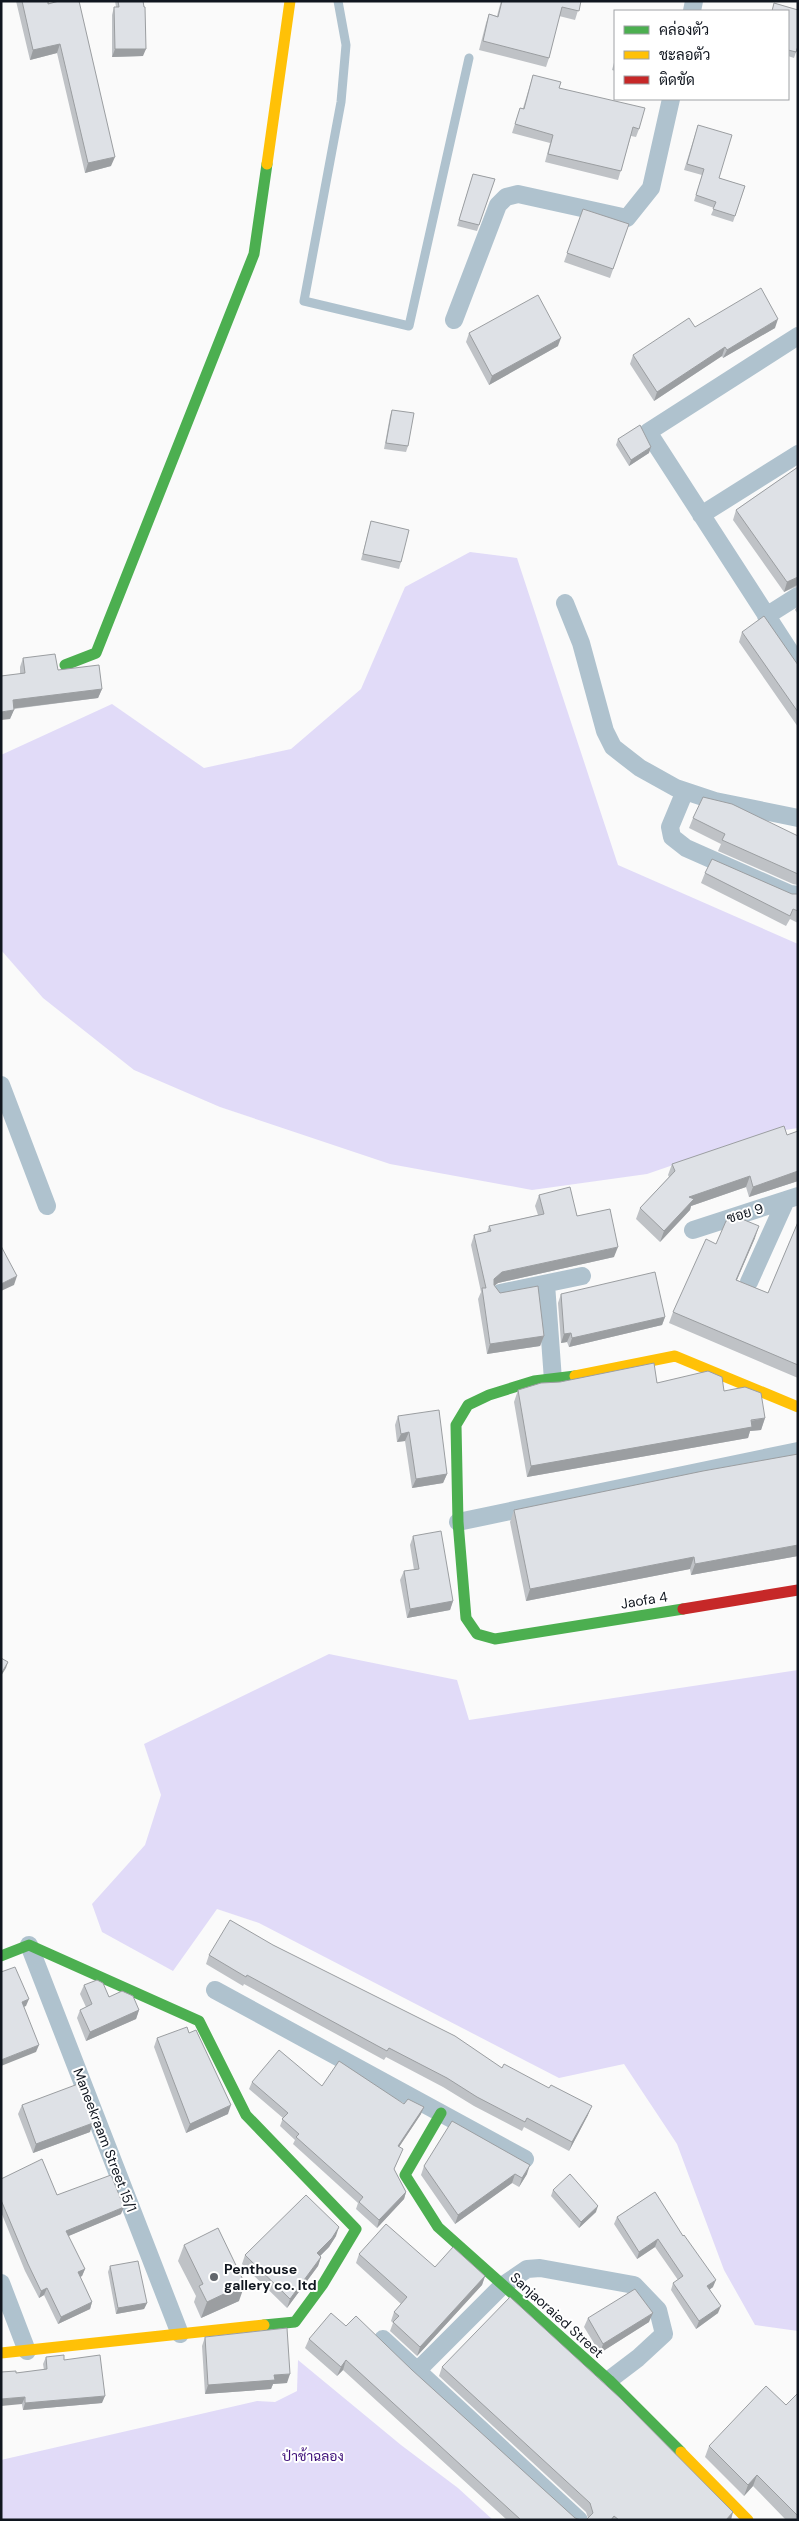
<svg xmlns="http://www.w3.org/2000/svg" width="799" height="2521" font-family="'DM Sans',Sarabun,sans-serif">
<rect width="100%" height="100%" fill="#fafafa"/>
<path fill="#e1dbf8" d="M470,552L517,558L618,865L798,944V1128L766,1133L647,1174L532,1190L390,1164L220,1107L134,1070L43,998L1,950V755L112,704L204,768L291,749L361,689L405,587Z
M329,1654L457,1680L469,1720L798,1670V2331L755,2325L724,2270L677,2144L624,2064L559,2078L259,1923L217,1909L173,1971L102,1932L92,1904L145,1845L161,1795L144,1744Z
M298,2360L401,2445L458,2488L493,2520H1V2460L257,2401L275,2402L297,2391Z"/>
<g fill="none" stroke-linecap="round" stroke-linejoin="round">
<path stroke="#afc2ce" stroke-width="9" d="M338,1L346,45L341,102L304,301L409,326L469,58"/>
<path stroke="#afc2ce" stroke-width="18" d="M692,11L694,1
M454,320L498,205L506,197L518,194L627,218L651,188L671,99
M798,336L648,432L798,664
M701,515L798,454
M565,603L581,643L605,731L613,747L640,768L676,788L715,801L798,818
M766,616L798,596
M685,791L670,827L672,837L686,848L790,894L798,895
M1,1085L47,1206
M693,1230L798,1196
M749,1282L786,1200
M546,1284L553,1380
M500,1293L582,1276
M458,1522L798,1451
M29,1945L180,2334
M215,1990L525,2159
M1,2283L27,2351
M383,2339L579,2520
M416,2372L502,2286L527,2269L540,2268L634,2285L658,2310L664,2334L638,2358L609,2380"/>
<path stroke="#4caf50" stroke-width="11" d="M65,665L96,653L254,254L267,164
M575,1376L534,1381L489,1395L468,1405L456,1425L458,1522L466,1618L477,1634L495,1639L683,1609
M1,1956L29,1945L199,2021L246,2115L356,2229L323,2284L295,2322L264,2325
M441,2113L405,2175L438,2227L609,2380L681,2452"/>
<path stroke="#ffc107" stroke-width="11" d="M267,164L290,1
M575,1376L675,1356L798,1407
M1,2353L264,2325
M681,2452L748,2520"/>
<path stroke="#c62828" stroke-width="11" d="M683,1609L798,1590"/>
</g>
<path fill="#bfc2c6" d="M16,1H48L111,166L85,173L57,53L30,60Z
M115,1H143V56L112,57V15L114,7H116Z
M501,1H581L575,20L559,16L549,58L546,67L479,50L486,23L489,14L497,16Z
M774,3L798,10V46L794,58L788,56V11H772Z
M615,59V71L612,70Z
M533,75L639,129L636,137L631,136L618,180L545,162L550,143L512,133L520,108H523Z
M698,125L719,178L745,186L733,222L711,215L714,208L694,201L702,175L684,170Z
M473,174L495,179L477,231L457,226Z
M583,209L629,224L610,278L564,262Z
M695,327L775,328L723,358L722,356L654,401L630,364L633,355Z
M469,333L558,346L489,385L466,342Z
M392,410L408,446L406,452L384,449L390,416Z
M618,439L649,453L629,466L616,445Z
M798,467V586L784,592L733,520L736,510Z
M371,521L401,562L399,569L361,560Z
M798,604V614L795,610Z
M742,632L798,665V727L739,642Z
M23,658L58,670L102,689L98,698L14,709L10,719L20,674V667Z
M693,818L798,836V885L793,884L718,851L721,844L689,828Z
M705,873L792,894H798V923L790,919L786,926L701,883Z
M798,1131V1181L749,1197L746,1187L691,1206L690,1210L660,1242L636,1219L640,1208L669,1177L668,1175L672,1164L787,1135Z
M539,1195L577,1216L614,1257L498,1283L494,1286L544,1336L540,1346L487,1354L478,1299L481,1292L471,1245L474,1235L487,1232L489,1226L538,1215L535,1206Z
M798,1222V1378L669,1323L673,1312L716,1244L755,1238L737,1280L768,1293Z
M561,1294L665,1317L662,1325L569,1347L567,1342L561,1343L558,1303Z
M657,1383L724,1391L765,1418L761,1430L750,1431L748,1438L527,1477L514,1402L518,1390Z
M398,1416L447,1474L443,1483L412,1488L405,1441L397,1442L395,1425Z
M798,1454V1556L691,1575L690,1569L526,1601L510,1522L514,1510Z
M413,1536L453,1601L450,1610L407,1618L400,1580L404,1571L414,1570L410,1545Z
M273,1945L588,2115L569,2151L524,2127L522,2131L474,2106L443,2087L386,2057L384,2060L244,1984L243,1986L206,1964L209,1955Z
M84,1985L139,2010L136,2019L86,2041L77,2018L80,2010L86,2007L80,1994Z
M189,2033L228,2114L186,2133L154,2047L157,2038Z
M252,2082L322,2086L404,2104L421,2114L399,2147L400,2156L394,2169L406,2192L404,2199L377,2228L356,2209L358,2203L293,2144L295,2140L280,2126L283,2118L249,2089Z
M22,2105L90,2132L33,2153L18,2114Z
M424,2166L527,2174L519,2187L512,2183L455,2224L421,2175Z
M1,2179L121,2214L68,2236L85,2269L82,2276L80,2277L92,2302L90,2309L58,2324L44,2295L39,2298L25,2271L1,2212Z
M553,2190L596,2212L579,2228L551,2196Z
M655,2192L713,2287L710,2289L718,2313L696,2329L671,2290L673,2283L678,2280L655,2247L637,2259L614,2224L617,2217Z
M336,2236L329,2247L320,2256L321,2257L318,2266L287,2308L242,2264L245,2255Z
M184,2245L239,2301L201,2318L194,2302L196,2296L178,2261Z
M359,2254L435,2267L485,2276L482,2285L417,2356L390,2331L393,2323L391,2321L394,2312L401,2304L356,2263Z
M110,2266L147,2303L144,2309L116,2314L108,2272Z
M588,2318L649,2322L600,2353L584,2327Z
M346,2326L412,2370L575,2518L581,2520H507L343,2370L337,2376L305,2348L309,2339Z
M205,2337L287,2383L273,2384L271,2389L205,2394L202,2346Z
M46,2357L64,2360L102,2403L23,2410L16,2373L44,2370L43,2364Z
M442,2367L731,2520H586L588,2518L586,2512L439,2376Z
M798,2393V2520H786L753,2486L744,2496L705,2457L709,2446L786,2405Z"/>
<path fill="#9b9ea1" d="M60,44L57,53L30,60L33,50Z
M115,49H146L143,56L112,57Z
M115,157L111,166L85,173L88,163Z
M778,319L775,328L723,358L727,350Z
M561,338L558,346L489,385L492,376Z
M725,347L722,356L654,401L657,392Z
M651,447L649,453L629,466L631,460Z
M798,577L797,585L784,592L787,582Z
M102,689L98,698L9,709L13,700Z
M14,710L10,719L1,720V712Z
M798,1171V1181L749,1197L753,1187Z
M750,1176L746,1187L691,1206L690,1210L660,1242L664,1231L689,1197Z
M759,1226L755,1238L732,1291L736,1280Z
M618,1247L614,1257L498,1283L490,1289L494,1279L502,1272Z
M17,1276L14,1285L1,1291V1284Z
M665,1317L662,1325L569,1347L572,1338Z
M571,1333L567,1342L561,1343L564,1334Z
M544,1336L540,1346L487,1354L490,1344Z
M765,1418L761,1430L750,1431L748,1438L527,1477L531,1466Z
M409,1432L405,1441L397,1442L401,1434Z
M447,1474L443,1483L412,1488L416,1479Z
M798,1545V1556L691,1575L695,1564Z
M694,1557L690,1569L526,1601L530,1589Z
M453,1601L450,1610L407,1618L410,1609Z
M8,1662L6,1668L1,1676V1674Z
M29,1999L26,2006L19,2009L22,2002Z
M139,2010L136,2019L86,2041L90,2032Z
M39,2045L36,2052L1,2066V2060Z
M231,2105L228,2114L186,2133L190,2124Z
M592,2106L588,2115L569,2151L572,2142Z
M424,2107L421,2114L395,2153L398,2146Z
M93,2123L90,2132L33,2153L36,2144Z
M530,2165L527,2174L519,2187L522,2178Z
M515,2174L512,2183L455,2224L458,2215Z
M406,2192L404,2199L377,2228L379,2220Z
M598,2206L596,2212L579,2228L581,2222Z
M124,2207L121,2214L64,2238L66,2231Z
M339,2227L336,2236L329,2247L314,2262L317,2253Z
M658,2239L655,2247L637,2259L639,2252Z
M321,2257L318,2266L287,2308L290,2299Z
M85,2269L82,2276L76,2279L78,2272Z
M485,2276L482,2285L417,2356L420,2347Z
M716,2280L713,2287L705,2293L707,2286Z
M245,2284L239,2301L201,2318L207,2302Z
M47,2288L44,2295L39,2298L41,2291Z
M92,2302L90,2309L58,2324L61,2317Z
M147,2303L144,2309L116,2314L118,2308Z
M721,2306L718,2313L696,2329L699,2321Z
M653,2313L649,2322L600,2353L603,2344Z
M346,2360L343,2370L337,2376L341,2367Z
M290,2374L287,2383L273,2384L271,2389L205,2394L208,2385L274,2375Z
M105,2396L102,2403L23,2410L25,2403Z
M25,2397L22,2404L1,2406V2399Z
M757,2475L753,2486L744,2496L748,2485Z
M733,2512L731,2520H726Z"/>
<path fill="#dee1e6" stroke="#9b9ea1" d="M22,1H48V4L59,1H79L115,157L88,163L60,44L33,50Z
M118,1H143L144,7H145L146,49H115L114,7H119Z
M502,1H581L579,11L562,7L549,58L483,41L489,14L498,17Z
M774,3L798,10V46L796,52L788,50V11H772Z
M533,75L561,82L559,88L645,108L639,129L633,127L621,171L548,154L553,135L515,124L520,108L524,109Z
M698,125L732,135L719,178L745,186L735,216L713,209L716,202L696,195L704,169L687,164Z
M473,174L495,179L479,225L459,220Z
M583,209L629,224L613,269L567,253Z
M761,288L778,319L727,350L725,347L657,392L633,355L689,318L695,327Z
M538,295L561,338L492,376L469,333Z
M392,410L414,413L408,446L386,443Z
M640,425L651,447L631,460L618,439Z
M798,467V577L787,582L736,510Z
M371,521L409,530L401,562L363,554Z
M764,616L798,665V712L742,632Z
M55,654L58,670L99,665L102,689L13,700L14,710L1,712V676L25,673L23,658Z
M703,797L732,804L798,836V874L722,840L725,834L693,818Z
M712,859L792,894H798V911L793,909L790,916L705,873Z
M784,1126L787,1135L798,1131V1171L753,1187L750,1176L689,1197L694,1199L664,1231L640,1208L675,1171L672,1164Z
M570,1187L577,1216L610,1209L618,1247L502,1272L494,1279V1285L500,1293L538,1286L544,1336L490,1344L482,1288H486L474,1235L491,1231L489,1226L544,1214L539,1195Z
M737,1217L759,1226L736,1280L768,1293L798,1222V1365L673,1312L706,1239L716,1244L726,1221Z
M1,1246L17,1276L1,1284Z
M655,1272L665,1317L572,1338L571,1333L564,1334L561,1294Z
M654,1363L657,1383L708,1371L722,1377L724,1391L745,1387L761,1393L765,1418L751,1420L752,1427L531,1466L518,1390L541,1383L560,1382Z
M439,1410L447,1474L416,1479L409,1432L401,1434L398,1416Z
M798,1454V1545L695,1564L694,1557L530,1589L514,1510L703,1471Z
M441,1531L453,1601L410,1609L404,1571L419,1569L413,1536Z
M1,1658L8,1662L1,1674Z
M230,1920L273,1945L455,2036L502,2068L504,2064L549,2088L551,2085L592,2106L572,2142L527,2118L525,2122L477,2097L447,2078L389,2048L387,2051L247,1975L246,1977L209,1955Z
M15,1967L29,1999L22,2002L39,2045L1,2060V1972Z
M97,1980L103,1983L109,1997L122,1991L133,1996L139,2010L90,2032L80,2010L92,2004L84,1985Z
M187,2027L189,2033L196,2030L231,2105L190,2124L157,2038Z
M279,2050L322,2086L339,2061L404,2104L408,2099L424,2107L398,2146L403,2149L394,2169L406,2192L379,2220L359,2202L363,2197L296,2137L299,2134L282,2119L288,2113L252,2082Z
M78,2084L93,2123L36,2144L22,2105Z
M452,2121L530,2165L522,2178L515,2174L458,2215L424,2166Z
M42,2159L57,2195L111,2175L124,2207L66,2231L85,2269L78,2272L92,2302L61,2317L47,2288L41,2291L28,2264L1,2200V2179Z
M570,2174L598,2206L581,2222L553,2190Z
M655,2192L683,2236L684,2235L716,2280L707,2286L721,2306L699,2321L673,2283L683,2276L658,2239L639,2252L617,2217Z
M306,2195L339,2227L332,2238L317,2253L321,2257L290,2299L245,2255Z
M386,2224L435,2267L453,2247L485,2276L420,2347L393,2322L399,2316L394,2312L407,2297L359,2254Z
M218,2228L245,2284L207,2302L199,2286L203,2284L184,2245Z
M138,2261L147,2303L118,2308L110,2266Z
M635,2289L653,2313L603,2344L588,2318Z
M510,2297L620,2398L733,2512L726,2520H619L614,2516L611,2520H586L593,2513L590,2503L442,2367Z
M331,2313L346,2326L356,2316L412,2370L575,2518L581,2520H521L346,2360L341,2367L309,2339Z
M287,2328L290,2374L274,2375L275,2380L208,2385L205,2337Z
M64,2355V2360L100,2355L105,2396L25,2403V2397L1,2399V2372L16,2371V2373L47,2369L46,2357Z
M766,2386L786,2405L798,2393V2516L757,2475L748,2485L709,2446Z"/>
<circle fill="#62666c" stroke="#fff" stroke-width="2" cx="214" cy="2277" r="5"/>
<g text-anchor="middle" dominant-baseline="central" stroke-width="4" stroke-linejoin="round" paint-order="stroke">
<g font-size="14" fill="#10161f" stroke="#fff">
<text transform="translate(745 1213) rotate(-17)">ซอย 9</text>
<text transform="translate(644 1600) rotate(-9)">Jaofa 4</text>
<text transform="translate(105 2140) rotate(69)">Maneekraam Street 15/1</text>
<text transform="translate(557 2315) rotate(42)">Sanjaoraied Street</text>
</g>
<g font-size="14" font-weight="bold" fill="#10161f" stroke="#fff" text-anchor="start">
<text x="224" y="2269">Penthouse<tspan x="224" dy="16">gallery co. ltd</tspan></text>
</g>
<g font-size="14" fill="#3c0e78" stroke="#fff">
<text x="313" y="2456">ป่าช้าฉลอง</text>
</g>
</g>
<rect width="799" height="2521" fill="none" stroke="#10161f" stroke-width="5"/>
<rect x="614" y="10" width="175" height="90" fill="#ffffff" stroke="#9fa2a5"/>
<rect x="624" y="26" width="25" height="8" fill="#4caf50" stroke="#9fa2a5"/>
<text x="659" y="35" font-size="15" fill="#10161f">คล่องตัว</text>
<rect x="624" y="51" width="25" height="8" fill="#ffc107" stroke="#9fa2a5"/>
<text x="659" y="60" font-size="15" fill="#10161f">ชะลอตัว</text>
<rect x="624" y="76" width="25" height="8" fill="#c62828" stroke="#9fa2a5"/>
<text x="659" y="85" font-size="15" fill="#10161f">ติดขัด</text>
</svg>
